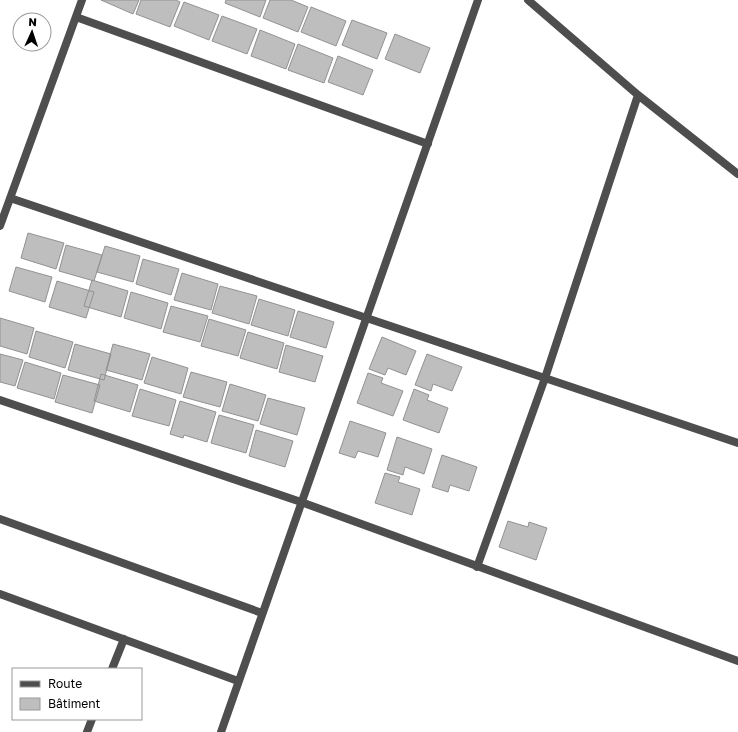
<svg xmlns="http://www.w3.org/2000/svg" width="738" height="732" font-family="'Golos Text',sans-serif">
<rect width="100%" height="100%" fill="#fff"/>
<path fill="#bebebe" stroke="#929292" d="M101,0H139L133,14Z
M141,0H176L180,2L170,27L136,14Z
M226,0H266L260,17L225,3Z
M270,0H291L308,7L298,32L263,18Z
M184,2L219,15L209,40L174,26Z
M311,7L346,21L336,46L301,32Z
M222,16L257,29L247,54L212,41Z
M352,20L387,33L377,59L342,45Z
M260,30L295,44L286,69L251,56Z
M395,34L430,48L420,73L385,59Z
M298,44L333,58L324,83L288,70Z
M338,56L373,70L363,95L328,82Z
M28,233L64,243L56,269L21,258Z
M66,245L102,255L94,281L59,271Z
M105,246L140,256L133,282L97,272Z
M143,259L179,269L171,295L136,284Z
M16,267L52,277L45,302L9,291Z
M182,273L218,284L211,310L174,300Z
M92,280L128,291L121,317L84,306Z
M57,281L94,292L86,318L49,307Z
M220,286L257,296L249,324L212,313Z
M131,292L168,303L161,329L124,318Z
M259,299L295,310L288,336L251,325Z
M171,306L208,316L200,342L163,332Z
M298,311L334,322L326,348L290,337Z
M0,318L34,328L27,354L0,346Z
M209,319L246,330L238,356L201,346Z
M36,331L73,342L65,368L29,357Z
M248,332L284,343L277,369L240,358Z
M382,337L416,351L406,375L388,368L385,375L369,369Z
M75,344L111,354L104,380L68,370Z
M113,344L150,354L142,380L106,370Z
M286,345L323,356L315,382L279,372Z
M0,354L23,360L15,386L0,382Z
M427,354L462,367L452,391L433,384L431,391L415,385Z
M152,357L188,368L181,394L144,383Z
M25,362L61,373L54,399L17,388Z
M191,372L227,382L220,407L183,397Z
M368,373L383,378L381,383L403,391L393,416L357,403Z
M101,374L138,385L130,412L94,401Z
M63,375L100,385L92,413L55,402Z
M230,384L266,395L258,421L222,411Z
M140,389L176,400L169,426L132,416Z
M414,389L429,395L427,400L448,408L439,433L403,420Z
M268,398L305,408L297,435L260,424Z
M180,401L216,412L207,442L184,435L183,438L170,434Z
M219,415L254,425L246,453L211,443Z
M350,421L386,433L378,457L358,451L355,458L339,453Z
M256,430L293,441L285,467L249,456Z
M397,437L432,449L424,474L405,467L403,475L387,470Z
M442,455L477,467L469,491L450,485L448,492L432,487Z
M385,473L400,477L398,482L420,489L412,515L375,503Z
M508,521L528,527L529,522L547,528L536,560L499,547Z"/>
<g fill="none" stroke-linecap="round" stroke-linejoin="round">
<path stroke="#4e4e4e" stroke-width="8" d="M528,0L638,95L738,174
M76,17L428,144
M10,198L738,443
M0,226L82,0
M0,400L301,502L738,661
M0,519L262,613
M477,567L545,378L638,95
M0,594L238,681
M112,669L124,639
M87,732L92,719
M221,732L478,0"/>
</g>
<rect x="12" y="668" width="130" height="52" fill="#ffffff" stroke="#999999"/>
<rect x="20" y="681" width="20" height="6" fill="#4e4e4e" stroke="#999999"/>
<text x="48" y="688" font-size="12" fill="#000000">Route</text>
<rect x="20" y="698" width="20" height="12" fill="#bebebe" stroke="#999999"/>
<text x="48" y="708" font-size="12" fill="#000000">Bâtiment</text>
<g transform="translate(32 32) rotate(3)"><circle r="19" fill="#ffffff" stroke="#999999"/>
<path d="M0-3L7 15L0 10L-7 15Z" fill="#000000"/>
<text y="-6" font-size="11" font-weight="bold" text-anchor="middle" fill="#000000">N</text>
</g>
</svg>
